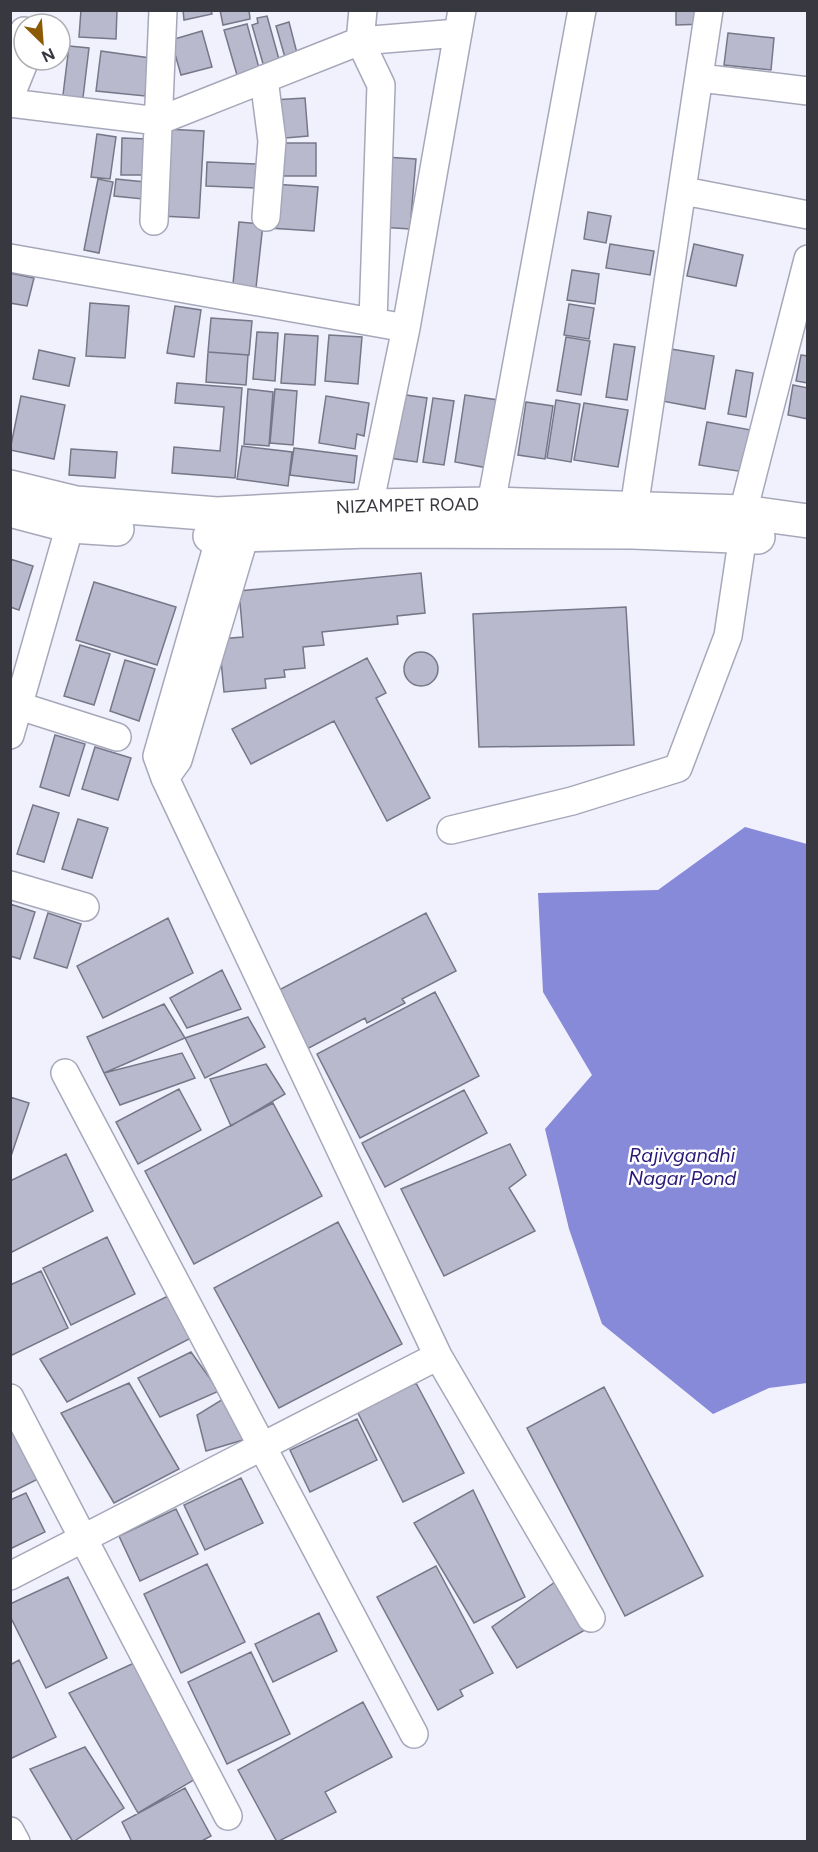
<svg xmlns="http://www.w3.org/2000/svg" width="818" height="1852" font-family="Figtree,sans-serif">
<rect width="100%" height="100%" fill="#f0f1fd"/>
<path fill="#8789d9" d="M745,827L807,844V1383L769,1388L713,1414L602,1324L569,1229L545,1129L592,1075L543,992L538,893L658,890Z"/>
<path fill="#b8b9cc" stroke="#767788" stroke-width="1.5" d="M81,10H117L116,39L79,37Z
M183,10H211L212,14L184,20Z
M220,10H249L250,19L223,25Z
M676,10H705L706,24L676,25Z
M267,16L280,63L264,67L252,25L258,23L257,18Z
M289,22L298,57L286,61L276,26Z
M247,24L259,68L237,75L224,30Z
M202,31L212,67L181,75L171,40Z
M728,33L774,38L771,70L724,65Z
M69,46L89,48L82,106L62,103Z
M101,51L150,58L145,96L96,91Z
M305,98L308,136L274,139L272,100Z
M165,129L204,131L199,218L161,216Z
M97,134L116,137L110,179L91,177Z
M122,138L147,139L146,175H121Z
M277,143H316V176H276Z
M385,157L416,159L410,229L379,227Z
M207,162L259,164L257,188L206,186Z
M98,179L113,182L99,253L84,250Z
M116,179L145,182L143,199L114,196Z
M273,184L318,187L314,231L269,228Z
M588,212L611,216L606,243L584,239Z
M239,222L263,224L255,297L232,294Z
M610,244L654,251L650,275L606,268Z
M694,244L743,255L736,286L687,276Z
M572,270L599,274L595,304L567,300Z
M10,273L34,278L27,306L10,303Z
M90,303L129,306L125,358L86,356Z
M569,304L594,308L589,339L564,335Z
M175,306L201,310L194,357L167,353Z
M211,318L252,321L249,355L208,352Z
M257,332L278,333L275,381L253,379Z
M285,334L318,336L315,385L281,383Z
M329,335L362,337L358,384L325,381Z
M566,337L590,341L581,395L557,391Z
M614,344L635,347L627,400L606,397Z
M671,349L714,356L705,409L662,401Z
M39,350L75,358L69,386L33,379Z
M208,352L248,355L246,385L206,382Z
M801,355L808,356V383L796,381Z
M736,370L753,373L746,417L728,414Z
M177,383L242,388L235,478L172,473L174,447L220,451L224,407L175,403Z
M793,385L808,388V419L788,415Z
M248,389L273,392L269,446L244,444Z
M275,389L297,391L293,445L270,443Z
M399,394L427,398L417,462L389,458Z
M465,395L498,400L488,468L455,462Z
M21,396L65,405L54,459L10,450Z
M326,396L369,403L364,436L357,434L355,449L319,443Z
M433,398L454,401L444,465L423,462Z
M556,400L580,404L571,462L547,458Z
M526,402L553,406L545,459L518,455Z
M584,403L628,410L618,467L574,460Z
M707,422L751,430L744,472L699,465Z
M242,446L292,452L288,486L237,479Z
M294,448L357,456L354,483L290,475Z
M71,449L117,452L115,478L69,475Z
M10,559L33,566L19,610L10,607Z
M421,573L425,613L397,616L398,624L322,632L324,645L303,647L305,668L284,670L285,677L265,679L266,688L224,692L219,639L243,637L239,591Z
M94,582L176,607L157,665L76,640Z
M626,607L634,745L479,747L473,614Z
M80,645L110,654L94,705L64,696Z
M404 669a17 17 0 1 1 34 0a17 17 0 1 1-34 0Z
M367,658L386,693L376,698L430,798L387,821L334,721L251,764L232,729Z
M125,660L155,669L139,721L110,711Z
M55,735L85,744L69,796L40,787Z
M95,747L131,758L118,800L82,789Z
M33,805L59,813L44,862L17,854Z
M78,819L108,828L92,878L62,869Z
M10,904L35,912L20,959L10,956Z
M48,913L81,924L67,968L34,958Z
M426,913L456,971L402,999L405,1003L367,1023L365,1018L307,1049L277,991Z
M168,918L193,973L103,1018L77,966Z
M222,970L241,1009L187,1028L170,998Z
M435,992L479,1076L360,1138L317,1054Z
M164,1004L185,1038L104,1073L87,1037Z
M248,1017L265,1047L205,1078L185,1038Z
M182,1053L195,1078L120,1105L104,1073Z
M266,1064L285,1094L231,1126L210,1079Z
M179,1089L201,1130L138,1164L116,1122Z
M464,1090L487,1133L385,1187L362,1143Z
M10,1097L29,1103L10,1159Z
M273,1103L322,1196L194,1264L145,1171Z
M510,1144L526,1175L509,1188L535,1231L444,1276L401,1189Z
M66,1154L93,1211L10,1253V1181Z
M338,1222L402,1344L279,1408L214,1288Z
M107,1237L135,1294L71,1325L43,1268Z
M41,1271L68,1328L10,1356V1285Z
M168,1296L193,1337L67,1402L40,1359Z
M191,1352L219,1391L160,1417L138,1378Z
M129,1383L179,1469L114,1503L61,1413Z
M416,1383L464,1473L403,1502L357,1411Z
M604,1387L703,1576L625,1616L527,1428Z
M223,1399L243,1440L206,1451L197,1415Z
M357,1419L377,1460L310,1492L290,1450Z
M10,1423L42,1477L10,1493Z
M241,1478L263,1523L205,1550L184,1505Z
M473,1490L525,1597L474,1623L414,1523Z
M26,1493L45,1532L10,1549V1500Z
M176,1509L198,1554L140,1581L119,1536Z
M207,1564L245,1642L181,1673L144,1594Z
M436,1566L493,1673L460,1690L463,1696L438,1710L377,1597Z
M68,1577L107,1658L46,1688L10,1616V1604Z
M555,1582L585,1630L517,1668L492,1627Z
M319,1613L337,1651L273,1682L255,1644Z
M251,1652L290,1734L227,1764L188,1682Z
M19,1660L56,1737L10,1759V1665Z
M134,1663L197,1778L138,1813L69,1693Z
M363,1702L392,1757L325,1792L336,1812L277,1842L238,1770Z
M85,1747L124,1808L73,1842L30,1769Z
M185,1788L211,1836L200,1842H132L122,1822Z"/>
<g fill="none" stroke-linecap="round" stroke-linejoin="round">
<g stroke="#a6a8ba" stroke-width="30">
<path id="minor" d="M363,10L360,41L381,85L373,321
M24,31L19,45L24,57
M700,78L808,91
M264,79L272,141L266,217
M10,97L25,60
M10,103L158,121L360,41L458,33
M684,191L808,215
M154,221L163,10
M10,258L406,328
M491,504L582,10
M369,506L406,328L462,10
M634,508L709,10
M743,512L808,259
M222,517L220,537L157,756L165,778L438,1356L591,1618
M10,703L117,737
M10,735L75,508
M165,778L178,760L245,535L247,518
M451,830L572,801L678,768L728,636L743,535
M10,885L85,907
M65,1073L414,1734
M10,1398L228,1816
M10,1576L438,1356
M10,1831L16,1842"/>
</g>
<g stroke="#a6a8ba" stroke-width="36">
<g id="major">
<path id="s1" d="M10,487L76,503L217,514L369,506L491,504L743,512L808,521"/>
<path d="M14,511L71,526L117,529"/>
<path d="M210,536L369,531L633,532L758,537"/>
</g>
</g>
<use href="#minor" stroke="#fff" stroke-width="27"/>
<use href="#major" stroke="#fff" stroke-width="33"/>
</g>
<g text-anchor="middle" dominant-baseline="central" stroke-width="5" stroke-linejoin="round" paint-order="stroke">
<g font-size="18" fill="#373840" stroke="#fff">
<text stroke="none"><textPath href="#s1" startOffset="400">NIZAMPET ROAD</textPath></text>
</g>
<g font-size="20" font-style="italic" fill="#2b1a78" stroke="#fff">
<text x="682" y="1155">Rajivgandhi<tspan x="682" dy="23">Nagar Pond</tspan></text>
</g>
</g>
<rect width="818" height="1852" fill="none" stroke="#373840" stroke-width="24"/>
<g transform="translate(42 42) rotate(155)"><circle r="28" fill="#ffffff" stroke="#afafb3" stroke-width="1.5"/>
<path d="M0-4.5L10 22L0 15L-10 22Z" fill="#8c5a04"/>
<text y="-9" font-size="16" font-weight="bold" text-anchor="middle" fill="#373840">N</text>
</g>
</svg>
